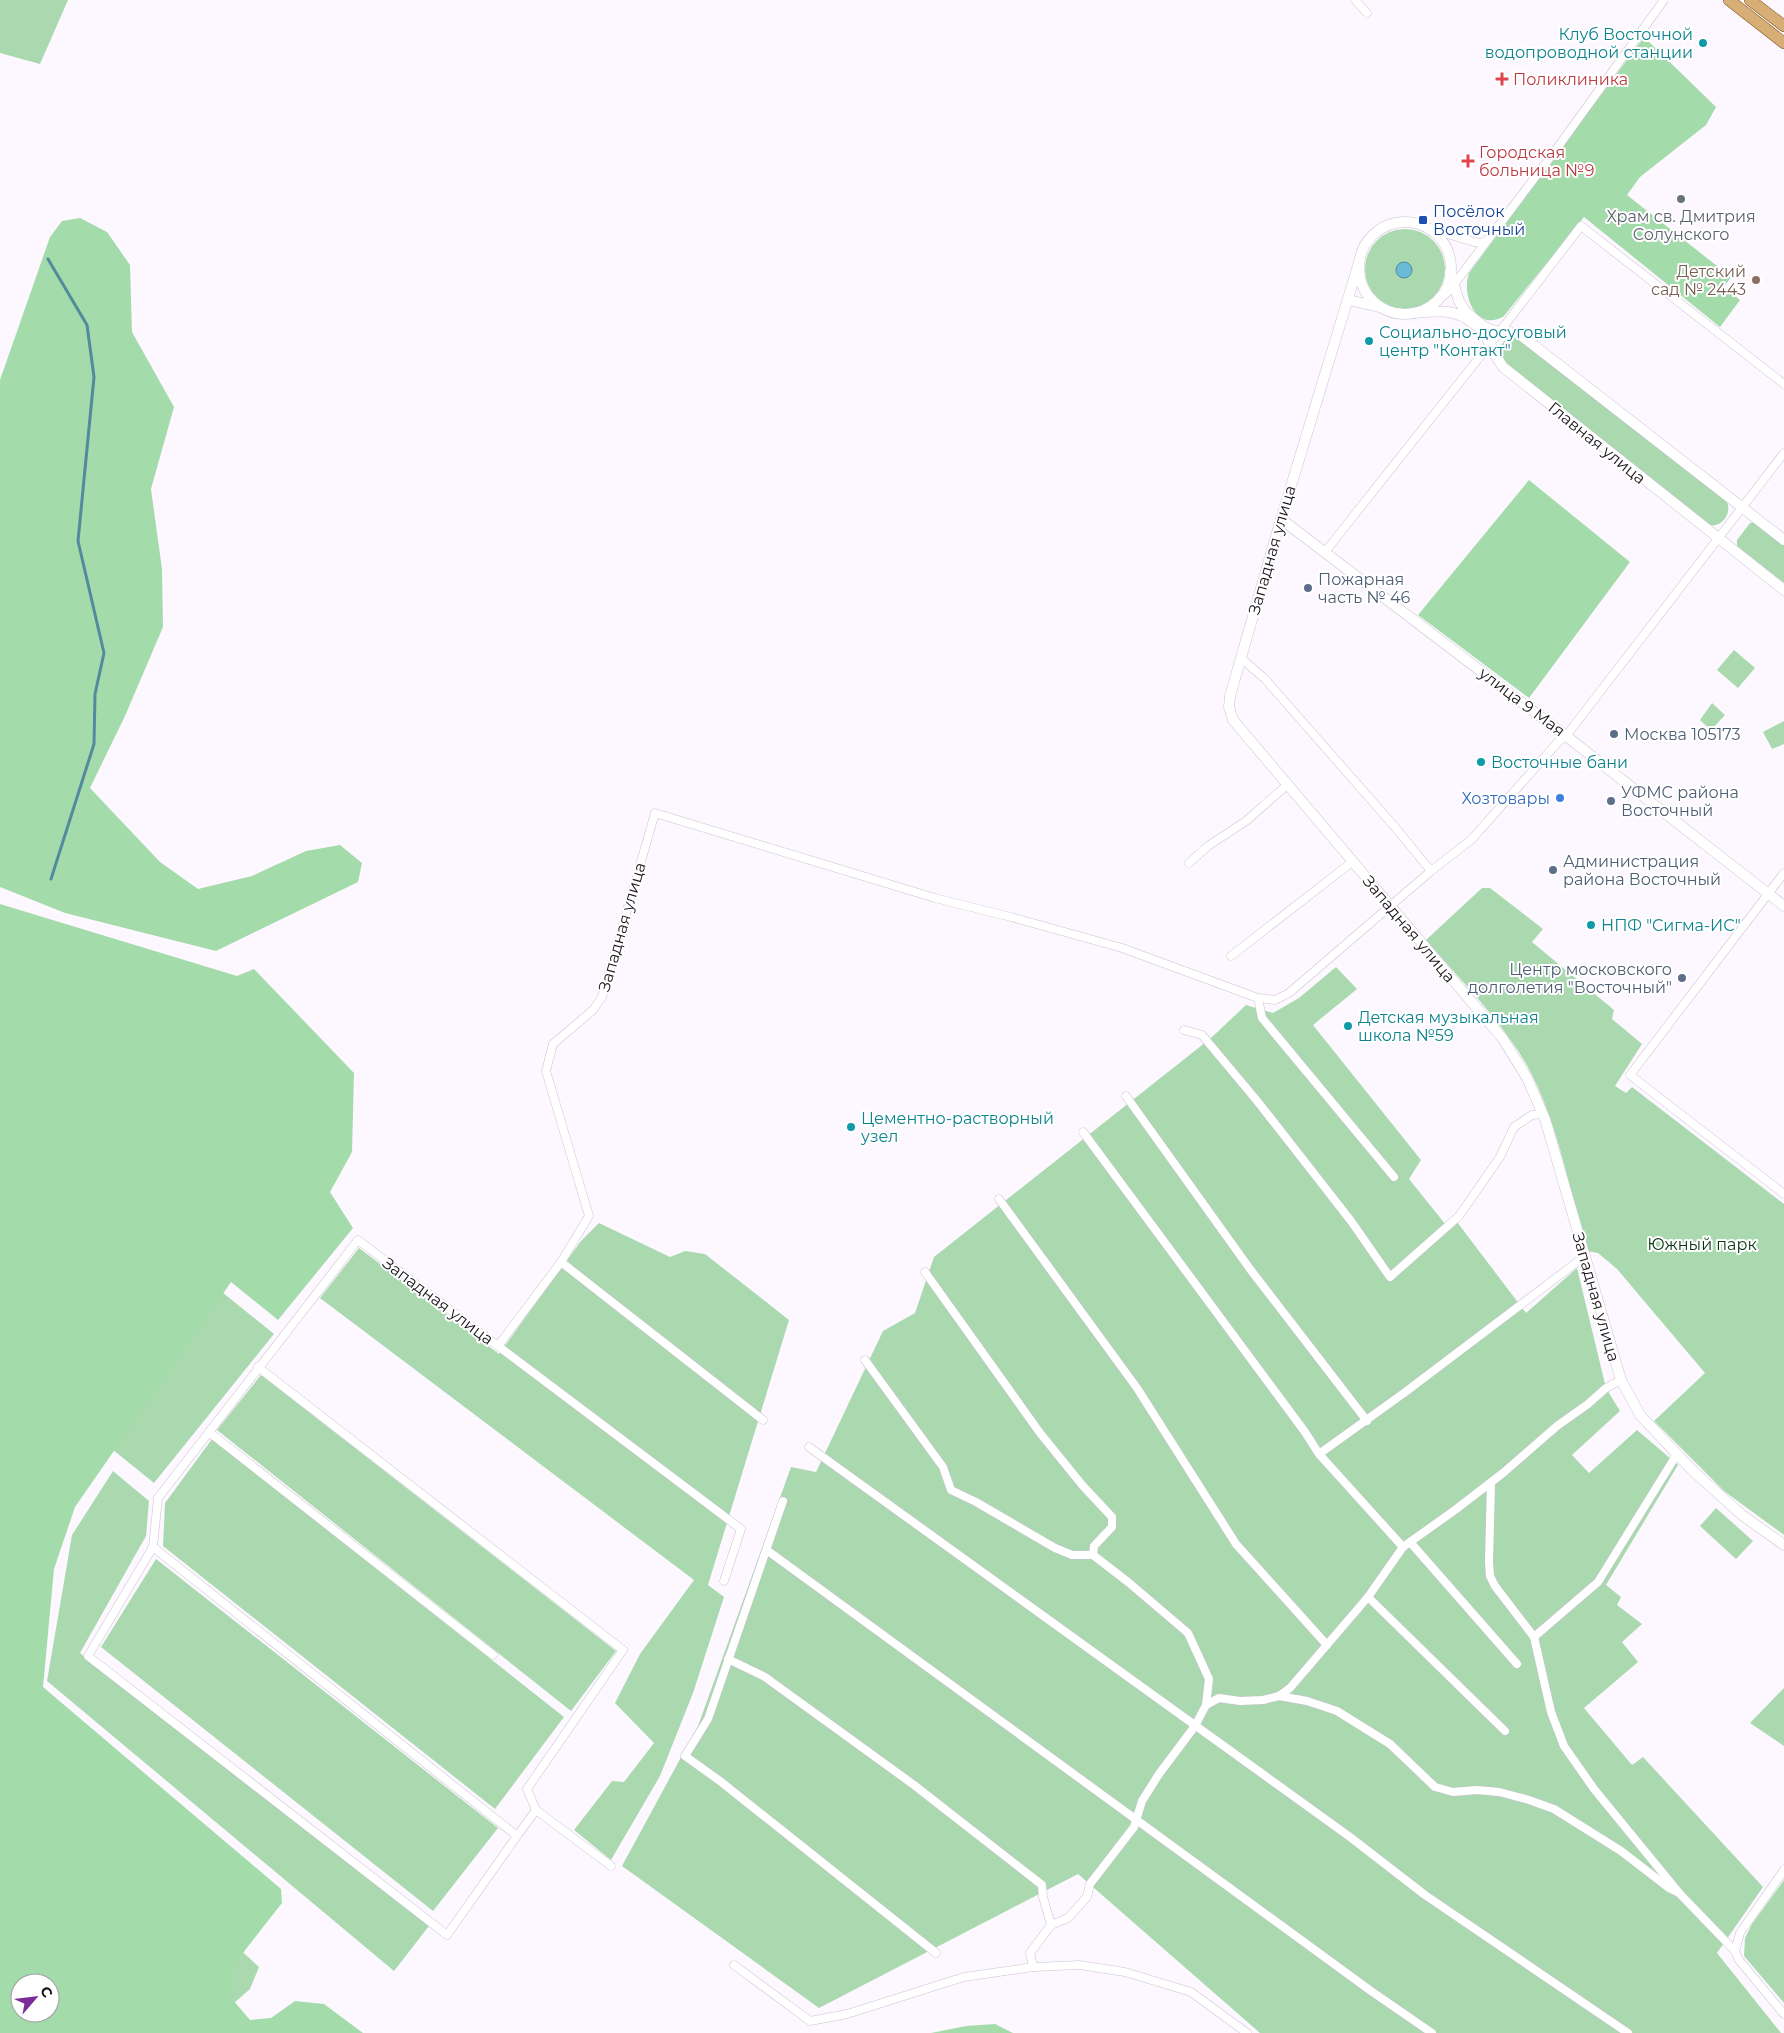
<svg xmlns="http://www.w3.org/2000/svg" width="1784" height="2033" viewBox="0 0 1784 2033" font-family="Montserrat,sans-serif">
	<rect width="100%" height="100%" fill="#fdf8ff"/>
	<!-- green -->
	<g fill="#aad9b0">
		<path d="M 0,0 L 68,0 L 40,64 L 0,53 Z"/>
		<circle cx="1405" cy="269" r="40"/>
		<path d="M 1512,336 L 1518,337 L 1727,502 C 1732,513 1722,528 1709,525 L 1500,360 L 1498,349 L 1506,339 Z"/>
		<path d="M 1754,522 L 1784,545 L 1784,583 L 1737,546 L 1737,540 L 1750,523 Z"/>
		<path d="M 1734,650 L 1755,668 L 1738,688 L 1717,670 Z"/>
		<path d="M 1712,703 L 1725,715 L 1711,730 L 1700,720 Z"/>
		<path d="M 1784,721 L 1784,744 L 1772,749 L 1763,732 Z"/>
		<path d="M 1482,888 L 1490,888 L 1543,929 L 1532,942 L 1614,1010 L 1612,1019 L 1642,1044 L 1615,1086 L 1626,1093 L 1632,1087 L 1784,1204 L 1784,1535 L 1724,1491 L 1654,1421 L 1705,1373 L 1617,1269 L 1598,1253 L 1586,1251 C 1571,1194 1560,1134 1535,1081 C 1512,1031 1462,982 1426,940 Z"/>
		<path d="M 1336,967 L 1357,989 L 1313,1025 L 1421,1160 L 1409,1179 L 1450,1230 L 1457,1222 L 1526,1313 L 1577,1268 L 1606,1388 L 1620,1411 L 1572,1455 L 1589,1473 L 1637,1430 L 1678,1465 L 1606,1585 L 1621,1597 L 1617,1605 L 1642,1624 L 1622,1642 L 1638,1662 L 1584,1708 L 1632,1765 L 1643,1757 L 1763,1887 L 1717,1953 L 1781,2033 L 1260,2033 L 1078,1874 L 819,2008 L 622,1866 L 698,1726 L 791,1467 L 816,1472 L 883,1331 L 915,1313 L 934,1257 L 1211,1038 L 1246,1005 L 1273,1013 L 1299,998 Z"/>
		<path d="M 599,1223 L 670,1257 L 685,1251 L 705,1254 L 789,1320 L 708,1585 L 724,1597 L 693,1693 L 660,1776 L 611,1860 L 574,1830 L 612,1781 L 624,1782 L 654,1743 L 615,1703 L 640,1654 L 694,1580 L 320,1298 L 359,1248 L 499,1354 L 581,1241 Z"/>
		<path d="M 222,1292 L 274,1334 L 154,1483 L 102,1441 Z"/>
		<path d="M 261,1375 L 616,1651 L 571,1711 L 217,1430 Z"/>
		<path d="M 212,1439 L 564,1717 L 495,1809 L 163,1546 L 165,1503 Z"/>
		<path d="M 113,1471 L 149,1501 L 146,1536 L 80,1653 L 429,1926 L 394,1971 L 47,1681 L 72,1535 Z"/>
		<path d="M 1716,1508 L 1753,1541 L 1736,1559 L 1700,1526 Z"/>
		<path d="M 156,1559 L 498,1828 L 433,1911 L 101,1647 Z"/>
		<path d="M 1784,1688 L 1784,1746 L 1750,1723 Z"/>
		<path d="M 1784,1880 L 1784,2003 L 1744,1956 L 1745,1938 L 1752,1924 Z"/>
		<path d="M 235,1945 L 259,1967 L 250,1989 L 225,2011 L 203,1953 Z"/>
	</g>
	<!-- forest -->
	<g fill="#a4dbab" fill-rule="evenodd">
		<path d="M 1644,37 L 1716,107 L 1706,125 L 1640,177 L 1627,195 L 1731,277 L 1724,287 L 1740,300 L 1720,327 L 1584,217 L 1504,316 C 1477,333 1461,296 1469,273 Z"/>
		<path d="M 80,218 L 107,232 L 130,265 L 132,332 L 174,407 L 151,489 L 162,569 L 163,627 L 125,716 L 90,788 L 160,862 L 198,889 L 252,876 L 306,851 L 340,845 L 362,863 L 358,882 L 216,951 L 65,913 L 0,887 L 0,380 L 50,237 L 62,221 Z"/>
		<path d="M 1529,480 L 1630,562 L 1529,698 L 1418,615 Z"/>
		<path d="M 0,904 L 237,976 L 254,969 L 354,1073 L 352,1152 L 330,1192 L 353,1228 L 278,1320 L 231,1282 L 75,1507 L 54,1569 L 43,1687 L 281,1889 L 282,1903 L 232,1967 L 233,2000 L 250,2020 L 271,2018 L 295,2001 L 324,2004 L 363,2033 L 0,2033 ZM 20,1983 L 50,1983 L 50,2013 L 20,2013 Z"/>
		<path d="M 995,2024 L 1013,2033 L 931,2033 L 966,2026 Z"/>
	</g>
	<!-- water -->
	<circle fill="#6abcd6" stroke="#528a9e" cx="1404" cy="270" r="8"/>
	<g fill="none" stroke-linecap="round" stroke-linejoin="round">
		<!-- stream -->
		<path stroke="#528a9e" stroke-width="3" d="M 48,259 L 87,325 L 94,377 L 78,541 L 104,653 L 95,694 L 94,744 L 51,879"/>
		<defs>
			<g id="street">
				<path d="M 1355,0 L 1367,13"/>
				<path d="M 1424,227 L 1474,242 L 1482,243 L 1487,240"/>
				<path d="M 1436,302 L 1449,291 L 1555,151 L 1664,0"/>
				<path d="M 1325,552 L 1501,330 L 1581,226 L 1784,384"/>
				<path d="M 1241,658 L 1265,679 L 1394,826 L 1431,871"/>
				<path d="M 1189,863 L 1208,846 L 1246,821 L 1287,785"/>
				<path d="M 1784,873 L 1630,1075 L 1784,1194"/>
				<path d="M 1231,956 L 1352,862"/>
				<path d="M 1258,998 L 1262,1018 L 1394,1177"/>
				<path d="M 1184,1030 L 1202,1035 L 1258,1102 L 1351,1221 L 1390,1277 L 1459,1216 L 1500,1157 L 1514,1127 L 1532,1115 L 1542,1114"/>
				<path d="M 1126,1096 L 1250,1269 L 1367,1421"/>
				<path d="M 1083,1132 L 1305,1432 L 1319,1454 L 1403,1547"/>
				<path d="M 999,1199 L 1137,1388 L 1236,1544 L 1327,1645"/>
				<path d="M 561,1262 L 763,1420"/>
				<path d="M 925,1272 L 1040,1433 L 1083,1486 L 1112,1517 L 1112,1527 L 1094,1546 L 1093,1555 L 1128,1582 L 1188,1633 L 1209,1679 L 1206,1705"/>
				<path d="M 498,1346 L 741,1529 L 724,1581"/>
				<path d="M 865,1360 L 943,1467 L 951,1490 L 976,1502 L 1055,1548 L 1072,1555 L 1093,1555"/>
				<path d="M 258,1367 L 623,1650 L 527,1789 L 536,1810"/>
				<path d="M 209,1432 L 493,1655"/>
				<path d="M 809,1447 L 1350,1837 L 1425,1895 L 1628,2033"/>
				<path d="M 1319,1454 L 1404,1393 L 1585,1256"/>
				<path d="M 1491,1483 L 1489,1562 L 1490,1576 L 1495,1586 L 1534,1637 L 1551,1712 L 1564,1746 L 1594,1789 L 1680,1894 L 1735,1951 L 1739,1960 L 1784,2014"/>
				<path d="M 783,1501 L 708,1719 L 685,1756 L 720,1781 L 936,1953"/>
				<path d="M 1410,1542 L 1517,1664"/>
				<path d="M 153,1547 L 88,1656 L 447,1935 L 517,1836"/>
				<path d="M 768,1551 L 1371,1991 L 1432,2033"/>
				<path d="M 1368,1597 L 1505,1731"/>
				<path d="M 1534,1637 L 1598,1582 L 1677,1454"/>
				<path d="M 728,1659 L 765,1677 L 914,1785 L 1042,1885 L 1043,1897 L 1051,1925"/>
				<path d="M 1279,1696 L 1307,1701 L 1337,1711 L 1390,1744 L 1435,1787 L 1453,1792 L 1477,1790 L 1499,1792 L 1529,1800 L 1554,1809 L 1621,1851 L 1669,1888 L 1677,1892"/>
				<path d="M 611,1866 L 536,1810 L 517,1836 L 153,1547 L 158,1498 L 358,1240 L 498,1346 L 561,1262 L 589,1216 L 546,1071 L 553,1044 L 593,1010 L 602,997 L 655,813 L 935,898 L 1011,917 L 1122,948 L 1258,998 L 1275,1000 L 1289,993 L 1431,871 L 1472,839 L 1558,742 L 1566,736 L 1784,453"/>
				<path d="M 1735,1951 L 1740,1933 L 1784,1870"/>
				<path d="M 734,1965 L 810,2021 L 847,2014 L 964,1977 L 1033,1967 L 1079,1965 L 1125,1972 L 1191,1992 L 1247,2033"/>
				<path d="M 1033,1967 L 1030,1953 L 1051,1925 L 1068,1918 L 1087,1897 L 1090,1884 L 1134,1827 L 1142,1801 L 1159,1774 L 1195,1726 L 1206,1705 L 1219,1698 L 1240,1701 L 1263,1700 L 1279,1696 L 1290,1688 L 1368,1597 L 1403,1547 L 1455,1510 L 1503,1473 L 1557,1426 L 1588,1404 L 1606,1388 L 1621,1380"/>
			</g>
			<g id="secondary">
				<circle cx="1405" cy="268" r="46"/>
				<path d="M 1360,259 L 1281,519 L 1230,696 L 1229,707 L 1233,720 L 1503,1039 L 1527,1078 L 1545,1119 L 1621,1380 L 1640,1415 L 1693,1471 L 1742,1515 L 1784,1545"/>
				<path d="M 1450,272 L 1459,301 L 1465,311 L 1483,326 L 1491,330 L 1518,333 L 1784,540"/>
				<path d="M 1349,300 L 1379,307"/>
				<path d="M 1413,313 C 1435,311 1454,308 1473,323 C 1478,327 1483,330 1486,336 C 1492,347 1496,357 1503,367 L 1784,590"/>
				<path d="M 1281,519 L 1566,736 L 1784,906"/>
			</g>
			<g id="primary">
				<path d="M 1729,0 L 1784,43"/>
				<path d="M 1750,0 L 1784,26"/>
			</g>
		</defs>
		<!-- street casing -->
		<use href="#street" stroke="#ccc0d0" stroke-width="9"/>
		<!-- secondary casing -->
		<use href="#secondary" stroke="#ccc0d0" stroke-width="11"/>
		<!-- primary casing -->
		<use href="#primary" stroke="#82551a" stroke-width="12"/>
		<!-- street -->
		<use href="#street" stroke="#fff" stroke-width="8"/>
		<!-- secondary -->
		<use href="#secondary" stroke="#fff" stroke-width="10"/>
		<!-- primary -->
		<use href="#primary" stroke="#d6ae76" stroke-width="11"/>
	</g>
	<!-- markers -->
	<g fill="#0f9aa8" stroke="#fff" stroke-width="2">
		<circle cx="1703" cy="43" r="5"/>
		<circle cx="1369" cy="341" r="5"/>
		<circle cx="1481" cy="762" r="5"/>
		<circle cx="1591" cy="925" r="5"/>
		<circle cx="1348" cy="1026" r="5"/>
		<circle cx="851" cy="1127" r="5"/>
	</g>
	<g fill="#e0444e" stroke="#fff" stroke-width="2">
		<path d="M1499.5 71.5h5v5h5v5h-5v5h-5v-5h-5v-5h5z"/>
		<path d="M1465.5 153.5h5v5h5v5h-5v5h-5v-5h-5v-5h5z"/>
	</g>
	<circle fill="#6b7280" stroke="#fff" stroke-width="2" cx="1681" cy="199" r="5"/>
	<rect fill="#1a4fb4" stroke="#fff" stroke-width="2" x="1418" y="215" width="10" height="10" rx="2.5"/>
	<circle fill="#8d6e63" stroke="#fff" stroke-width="2" cx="1756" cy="280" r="5"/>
	<g fill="#5c6f8a" stroke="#fff" stroke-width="2">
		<circle cx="1308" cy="588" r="5"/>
		<circle cx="1614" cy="734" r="5"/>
		<circle cx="1611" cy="801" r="5"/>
		<circle cx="1553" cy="870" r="5"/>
		<circle cx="1682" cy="978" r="5"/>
	</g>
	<circle fill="#3f7fe0" stroke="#fff" stroke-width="2" cx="1560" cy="798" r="5"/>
	<g text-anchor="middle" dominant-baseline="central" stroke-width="4" stroke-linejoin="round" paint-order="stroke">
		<!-- culture labels -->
		<g font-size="16" fill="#0d838f" stroke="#fff" text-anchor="start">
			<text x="1693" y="34" text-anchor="end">Клуб Восточной<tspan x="1693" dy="18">водопроводной станции</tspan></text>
			<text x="1379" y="332">Социально-досуговый<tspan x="1379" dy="18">центр "Контакт"</tspan></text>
			<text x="1491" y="762">Восточные бани</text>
			<text x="1601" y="925">НПФ "Сигма-ИС"</text>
			<text x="1358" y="1017">Детская музыкальная<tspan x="1358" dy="18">школа №59</tspan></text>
			<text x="861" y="1118">Цементно-растворный<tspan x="861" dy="18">узел</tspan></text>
		</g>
		<!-- health labels -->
		<g font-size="16" fill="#be3a42" stroke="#fff" text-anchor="start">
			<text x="1513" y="79">Поликлиника</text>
			<text x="1479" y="152">Городская<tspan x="1479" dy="18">больница №9</tspan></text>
		</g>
		<!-- transit labels -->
		<g font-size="16" fill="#164399" stroke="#fff" text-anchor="start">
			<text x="1433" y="211">Посёлок<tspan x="1433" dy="18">Восточный</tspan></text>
		</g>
		<!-- worship labels -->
		<g font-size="16" fill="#5b616d" stroke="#fff">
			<text x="1681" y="216">Храм св. Дмитрия<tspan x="1681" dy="18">Солунского</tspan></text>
		</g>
		<!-- education labels -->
		<g font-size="16" fill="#785e54" stroke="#fff" text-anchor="end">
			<text x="1746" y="271">Детский<tspan x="1746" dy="18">сад № 2443</tspan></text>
		</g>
		<!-- street labels -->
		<g font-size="16" fill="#19151a" stroke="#fff">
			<text transform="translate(1597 443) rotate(39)">Главная улица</text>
			<text transform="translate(1272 550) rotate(-74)">Западная улица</text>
			<text transform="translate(1522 702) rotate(37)">улица 9 Мая</text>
			<text transform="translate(622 927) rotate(-74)">Западная улица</text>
			<text transform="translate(1409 929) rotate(50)">Западная улица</text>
			<text transform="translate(1596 1297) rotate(74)">Западная улица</text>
			<text transform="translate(438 1301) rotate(37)">Западная улица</text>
		</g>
		<!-- service labels -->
		<g font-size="16" fill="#4e5e75" stroke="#fff" text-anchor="start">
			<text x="1318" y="579">Пожарная<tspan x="1318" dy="18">часть № 46</tspan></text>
			<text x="1624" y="734">Москва 105173</text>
			<text x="1621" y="792">УФМС района<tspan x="1621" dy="18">Восточный</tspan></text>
			<text x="1563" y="861">Администрация<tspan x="1563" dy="18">района Восточный</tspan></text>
			<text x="1672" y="969" text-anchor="end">Центр московского<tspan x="1672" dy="18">долголетия "Восточный"</tspan></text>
		</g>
		<!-- shop labels -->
		<g font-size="16" fill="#366cbe" stroke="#fff" text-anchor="end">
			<text x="1550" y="798">Хозтовары</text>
		</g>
		<!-- park labels -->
		<g font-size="16" fill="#0b3415" stroke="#fff">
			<text x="1702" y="1244">Южный парк</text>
		</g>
	</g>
	<!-- north arrow -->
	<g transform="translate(35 1998) rotate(62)"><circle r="24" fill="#ffffff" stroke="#a3a1a3"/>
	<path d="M0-4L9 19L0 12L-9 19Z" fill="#7c2b9b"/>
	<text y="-8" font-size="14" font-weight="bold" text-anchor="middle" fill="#19151a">С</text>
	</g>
</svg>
